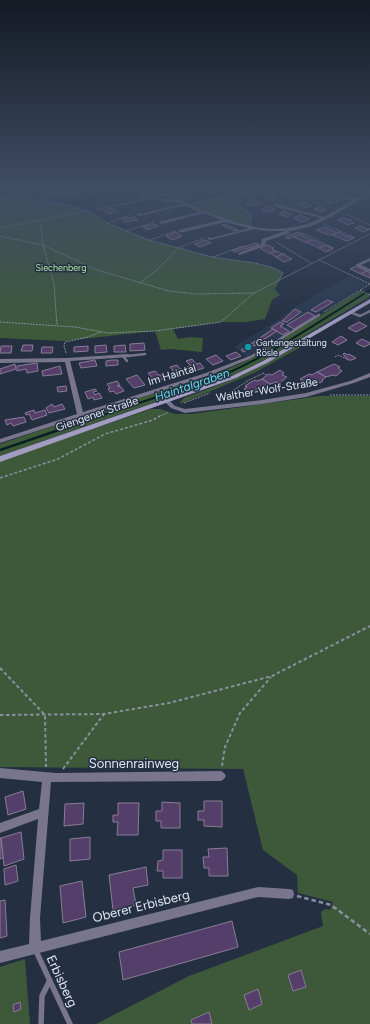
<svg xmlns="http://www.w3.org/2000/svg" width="370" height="1024" viewBox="0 0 370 1024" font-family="Figtree,sans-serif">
	<rect width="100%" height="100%" fill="#242f41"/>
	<!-- built -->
	<path fill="#2a3850" d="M 349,276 L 368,284 L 247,357 L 234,347 L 279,319 L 296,306 Z"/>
	<!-- green -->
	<g fill="#3d5939">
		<path d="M 0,189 L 31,189 L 34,200 L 0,194 Z"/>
		<path d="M 0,196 L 67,205 L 88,211 L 101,220 L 149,240 L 212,257 L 255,263 L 274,268 L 283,273 L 275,289 L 280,295 L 272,300 L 265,319 L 246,322 L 221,322 L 173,329 L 178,339 L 191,337 L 203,338 L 202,352 L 170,349 L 161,350 L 155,331 L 64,341 L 0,338 Z"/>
		<path d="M 220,197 L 234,199 L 239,206 L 251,214 L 251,227 L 226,220 L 185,204 Z"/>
		<path d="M 360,291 L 370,295 L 369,297 L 268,358 L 236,374 L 0,456 L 0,444 L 109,407 L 208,376 L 235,366 L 250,359 Z"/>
		<path d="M 305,342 L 308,343 L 254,373 L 180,404 L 181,401 L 184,398 L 239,377 Z"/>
		<path d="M 320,396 L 370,396 L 370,1024 L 96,1024 L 189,976 L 323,926 L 321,912 L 325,909 L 330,910 L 333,902 L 298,893 L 297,875 L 263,850 L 243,769 L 0,767 L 0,461 L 151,409 L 160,409 L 175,414 L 192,414 Z"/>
		<path d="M 25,959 L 30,1024 L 0,1024 L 0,967 Z"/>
	</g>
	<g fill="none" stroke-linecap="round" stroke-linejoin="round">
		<!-- stream-far2 -->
		<path stroke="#072023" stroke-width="1.5" d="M 369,291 L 370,290"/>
		<!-- stream-far1 -->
		<path stroke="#072023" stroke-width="2" d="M 97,417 L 226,374 C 277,351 323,319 370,290"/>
		<!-- stream -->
		<path stroke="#072023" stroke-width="2.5" d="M 0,450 L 100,416"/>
	</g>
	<!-- building -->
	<g fill="#543e6a" stroke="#887d94">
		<path d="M 85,189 L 88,191 L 95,189 L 98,191 L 91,193 L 82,191 Z"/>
		<path d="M 157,189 L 165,192 L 151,196 L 146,193 Z"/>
		<path d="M 75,192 L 80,195 L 71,198 L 67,195 L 62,197 L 58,195 Z"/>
		<path d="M 179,193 L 182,194 L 190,193 L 193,196 L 185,199 L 176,194 Z"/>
		<path d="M 274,193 L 279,196 L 275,199 L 267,197 Z"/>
		<path d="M 316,193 L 324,196 L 320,199 L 310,197 Z"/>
		<path d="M 330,197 L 339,200 L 335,203 L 324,201 Z"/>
		<path d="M 254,200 L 262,204 L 256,206 L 246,204 Z"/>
		<path d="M 303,202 L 311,205 L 306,208 L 297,205 Z"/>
		<path d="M 267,206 L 276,209 L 271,212 L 262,210 Z"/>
		<path d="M 319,207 L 327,210 L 322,212 L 314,209 Z"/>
		<path d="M 112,208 L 117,211 L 108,214 L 103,211 Z"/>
		<path d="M 283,211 L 292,214 L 288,217 L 279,214 Z"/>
		<path d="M 300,215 L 309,219 L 302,222 L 293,218 Z"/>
		<path d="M 135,217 L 138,220 L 125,222 L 122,219 Z"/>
		<path d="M 344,218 L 351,220 L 354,223 L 348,225 L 338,220 Z"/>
		<path d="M 154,224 L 158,226 L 147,230 L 143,227 Z"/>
		<path d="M 225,224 L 238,230 L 234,231 L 222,225 Z"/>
		<path d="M 361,226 L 367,229 L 370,229 L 363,232 L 355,228 Z"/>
		<path d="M 325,227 L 337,233 L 329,235 L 316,230 Z"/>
		<path d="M 176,232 L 182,236 L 172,240 L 166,236 Z"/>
		<path d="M 298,232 L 302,234 L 288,239 L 285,237 Z"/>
		<path d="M 339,232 L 346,236 L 354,238 L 347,241 L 332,235 Z"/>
		<path d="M 301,234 L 306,237 L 312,240 L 306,243 L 294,237 Z"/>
		<path d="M 205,240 L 211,243 L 200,247 L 194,244 Z"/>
		<path d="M 312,240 L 314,240 L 325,246 L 319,248 L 306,242 Z"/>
		<path d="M 257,243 L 259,245 L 234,252 L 232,250 Z"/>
		<path d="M 266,245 L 274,248 L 272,249 L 276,251 L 270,254 L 260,248 Z"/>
		<path d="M 326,245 L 333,249 L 326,252 L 319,248 Z"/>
		<path d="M 277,251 L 282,254 L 285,254 L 276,257 L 270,253 Z"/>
		<path d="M 283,254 L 290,258 L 292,259 L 284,262 L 276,257 Z"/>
		<path d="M 356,266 L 367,271 L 361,274 L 350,269 Z"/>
		<path d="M 367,271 L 370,273 L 370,278 L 361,274 Z"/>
		<path d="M 327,300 L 333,302 L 316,312 L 311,310 Z"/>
		<path d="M 295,309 L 301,312 L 287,322 L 282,321 Z"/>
		<path d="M 308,312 L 315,316 L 294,329 L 287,325 Z"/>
		<path d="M 280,322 L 284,324 L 280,326 L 289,331 L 283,335 L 271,328 Z"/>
		<path d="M 359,322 L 367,326 L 356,332 L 348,328 Z"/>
		<path d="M 273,329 L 277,331 L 257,344 L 254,342 Z"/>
		<path d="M 341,336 L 347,340 L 338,345 L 332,342 Z"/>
		<path d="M 362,339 L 370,343 L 370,344 L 364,347 L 356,343 Z"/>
		<path d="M 254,342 L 260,345 L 258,346 L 255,345 L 244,352 L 241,350 Z"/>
		<path d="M 144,343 L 145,350 L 130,351 L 130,344 Z"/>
		<path d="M 23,345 L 33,345 L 32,351 L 21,351 Z"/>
		<path d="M 106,345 L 107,352 L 95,353 L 95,346 Z"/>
		<path d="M 125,345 L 126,352 L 114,352 L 114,346 Z"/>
		<path d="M 1,346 L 12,346 L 11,353 L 0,353 Z"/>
		<path d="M 88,346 L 88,351 L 74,352 L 74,347 Z"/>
		<path d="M 42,347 L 53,347 L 52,353 L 41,353 Z"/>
		<path d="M 236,352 L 241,356 L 231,360 L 226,356 Z"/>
		<path d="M 345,353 L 347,355 L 349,354 L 356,358 L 352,360 L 348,360 L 343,354 Z"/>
		<path d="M 216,355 L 223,361 L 213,365 L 206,359 Z"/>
		<path d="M 192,359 L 196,364 L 200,363 L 204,368 L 191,372 L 187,367 L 191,366 L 186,361 Z"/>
		<path d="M 95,360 L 97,366 L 81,368 L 79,363 Z"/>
		<path d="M 112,360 L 118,360 L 118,365 L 106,366 L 106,361 Z"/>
		<path d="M 37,363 L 38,371 L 27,373 L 26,369 L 17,371 L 17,366 Z"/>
		<path d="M 15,364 L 16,369 L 0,374 L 0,369 Z"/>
		<path d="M 334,364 L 340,367 L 338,368 L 342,371 L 336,376 L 333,375 L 326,377 L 317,372 Z"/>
		<path d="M 177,365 L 180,369 L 182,369 L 185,373 L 177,376 L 170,367 Z"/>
		<path d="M 60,366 L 62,374 L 43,376 L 42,371 Z"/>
		<path d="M 280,370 L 284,373 L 282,375 L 287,377 L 280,383 L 277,382 L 270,384 L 262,379 L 268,374 L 272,375 Z"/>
		<path d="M 155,371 L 158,375 L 161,375 L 164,379 L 156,381 L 153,379 L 148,373 Z"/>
		<path d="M 317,372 L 326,377 L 322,380 L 323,381 L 320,383 L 318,382 L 314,383 L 307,387 L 300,382 L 303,381 L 300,379 L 309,374 L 312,375 Z"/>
		<path d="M 137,375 L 145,385 L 134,388 L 126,379 Z"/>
		<path d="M 262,379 L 270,384 L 264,390 L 257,389 L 251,393 L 244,389 L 247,387 L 245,386 L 251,382 L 255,380 L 257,381 Z"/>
		<path d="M 117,381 L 120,385 L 117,386 L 121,387 L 124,391 L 116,394 L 114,391 L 110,392 L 108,389 L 110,388 L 107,384 Z"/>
		<path d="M 66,386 L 67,391 L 58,392 L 57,387 Z"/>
		<path d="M 95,389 L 97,391 L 93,392 L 95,395 L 99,393 L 102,398 L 94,400 L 93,397 L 88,399 L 85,392 Z"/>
		<path d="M 52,404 L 54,407 L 62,404 L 65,409 L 49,413 L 46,408 Z"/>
		<path d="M 34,410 L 35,413 L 45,410 L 47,415 L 32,420 L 29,414 L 26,415 L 25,413 Z"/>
		<path d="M 24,417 L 26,422 L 13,426 L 11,423 L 7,425 L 5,420 Z"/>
		<path d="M 23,791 L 26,809 L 8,815 L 5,797 Z"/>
		<path d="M 204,801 L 222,801 L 222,827 L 204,826 L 204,820 L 198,820 L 198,811 L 204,811 Z"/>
		<path d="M 162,802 L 180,803 L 180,828 L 161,828 L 161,821 L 156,821 L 156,811 L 162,811 Z"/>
		<path d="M 84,803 L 83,824 L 64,826 L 65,804 Z"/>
		<path d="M 118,803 L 139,803 L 138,835 L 117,835 L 118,822 L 113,822 L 113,815 L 118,815 Z"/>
		<path d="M 21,832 L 24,859 L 4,866 L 1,838 Z"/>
		<path d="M 90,837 L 90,859 L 70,861 L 70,839 Z"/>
		<path d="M 0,838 L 1,838 L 3,858 L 0,859 Z"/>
		<path d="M 227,848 L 228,876 L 209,876 L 209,868 L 204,868 L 203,857 L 209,857 L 208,849 Z"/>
		<path d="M 163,850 L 182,850 L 182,878 L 163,878 L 163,871 L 157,871 L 158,861 L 163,860 Z"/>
		<path d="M 16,865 L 18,881 L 5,885 L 4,869 Z"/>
		<path d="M 146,867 L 148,885 L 133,888 L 136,905 L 113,910 L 109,875 Z"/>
		<path d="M 82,881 L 86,917 L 63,923 L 60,886 Z"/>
		<path d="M 5,900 L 7,936 L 0,938 L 0,901 Z"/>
		<path d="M 232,921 L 238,947 L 123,980 L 119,952 Z"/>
		<path d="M 301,970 L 306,987 L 293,991 L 288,975 Z"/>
		<path d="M 258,989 L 262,1004 L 249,1010 L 244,995 Z"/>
		<path d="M 20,1002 L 21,1009 L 14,1012 L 13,1005 Z"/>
		<path d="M 209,1012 L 212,1024 L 192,1024 L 191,1020 Z"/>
	</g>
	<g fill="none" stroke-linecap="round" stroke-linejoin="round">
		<!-- path-far3 -->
		<g stroke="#88909f" stroke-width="1" stroke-dasharray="2 1" stroke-linecap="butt">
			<path d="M 210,189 L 220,197"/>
			<path d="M 353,189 L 360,192"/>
			<path d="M 274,191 L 332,208"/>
			<path d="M 0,196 L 67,205 L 88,211 L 107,223 L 149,240 L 212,257 L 255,263 L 274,268 L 283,273 L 279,280"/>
			<path d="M 234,199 L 239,206 L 251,214 L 251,221"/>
			<path d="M 39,201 L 64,193"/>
			<path d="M 194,203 L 220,197 L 234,199 L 276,189"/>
			<path d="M 0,209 L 11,198"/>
			<path d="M 346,214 L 370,225"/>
			<path d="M 40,221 L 43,245 L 97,270 L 169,291 L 196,294 L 254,293"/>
			<path d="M 107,223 L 133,214"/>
			<path d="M 325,225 L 354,237"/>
			<path d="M 0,228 L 86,211"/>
			<path d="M 126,231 L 155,222"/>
			<path d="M 303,233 L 334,248"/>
			<path d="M 0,236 L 43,245 L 54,284 L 57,325"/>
			<path d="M 149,240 L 176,231"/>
			<path d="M 276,242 L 311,263"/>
			<path d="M 213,257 L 243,246"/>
			<path d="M 319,260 L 370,284"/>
			<path d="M 140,283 L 157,270 L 178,248 L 204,238"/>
			<path d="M 360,290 L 370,295"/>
			<path d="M 324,312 L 370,284"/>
			<path d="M 0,322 L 75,327 L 108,333 L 155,331 L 221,322 L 254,293 L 370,234"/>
			<path d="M 66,353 L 64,346 L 65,342 L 88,337 L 101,332"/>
			<path d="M 335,357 L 338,355 L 347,359"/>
			<path d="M 226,395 L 249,380 L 264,373 L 266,375"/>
			<path d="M 330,395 L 370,395"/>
			<path d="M 184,403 L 210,393"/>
			<path d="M 158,417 L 169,412"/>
		</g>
		<!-- path-far2 -->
		<path stroke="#88909f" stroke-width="1.5" stroke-dasharray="3 2" stroke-linecap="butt" d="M 0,478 L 58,459 L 105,434 L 153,420 L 160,416"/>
		<!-- path-far1 -->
		<g stroke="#88909f" stroke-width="2" stroke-dasharray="3.5 2.5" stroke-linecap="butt">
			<path d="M 0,668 L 45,715 L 46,767"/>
			<path d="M 0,715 L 104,714 L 169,703 L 272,676 L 370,626"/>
			<path d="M 222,766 L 225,747 L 240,713 L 271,677"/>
			<path d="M 63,769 L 104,714"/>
		</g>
		<!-- path -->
		<path stroke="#88909f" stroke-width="2.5" stroke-dasharray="4.5 3" stroke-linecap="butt" d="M 297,896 L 331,905 L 370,934"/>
		<!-- lane-far1 -->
		<g stroke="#78758c" stroke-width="2.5">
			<path d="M 350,312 L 360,316 L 370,311"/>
			<path d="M 123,356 L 127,361"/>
			<path d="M 128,356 L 145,354"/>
			<path d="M 249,358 L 319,315"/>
		</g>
		<!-- lane -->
		<g stroke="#78758c" stroke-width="5.5">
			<path d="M 36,951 L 70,1024"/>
			<path d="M 41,1024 L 42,996 L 49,982"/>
		</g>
		<!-- street -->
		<g fill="#78758c" fill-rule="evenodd">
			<path d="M 71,189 L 79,189 L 70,192 L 68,191 Z"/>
			<path d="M 309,189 L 317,189 L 355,199 L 370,192 L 370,194 C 343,208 320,228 289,231 L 290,233 L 266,241 L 265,246 L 240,255 L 238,254 L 238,253 L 261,244 L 262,239 L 285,231 L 268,231 L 254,229 L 210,240 L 208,239 L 208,237 L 212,238 L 249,228 L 225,222 L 184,232 L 179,232 L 179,230 L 221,220 L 204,213 L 162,224 L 158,222 L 200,212 L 185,205 L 140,216 L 137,215 L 137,213 L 140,214 L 182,204 C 174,200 164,204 156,198 L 97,210 L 95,209 L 167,194 C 177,196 185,203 194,207 C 236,224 277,240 321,218 L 276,207 L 273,204 L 274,203 L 324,217 L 352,201 ZM 164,196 L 167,196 L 175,200 L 162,199 L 160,197 Z"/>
			<path d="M 370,258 L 370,261 L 361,265 L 370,269 L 370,272 L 355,265 Z"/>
			<path d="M 128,354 L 130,355 L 130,357 L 70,361 L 83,412 L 206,373 L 247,357 L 249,356 L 252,358 L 210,375 L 0,443 L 0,439 L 77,414 L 65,362 L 0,363 L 0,359 L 67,358 Z"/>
			<path d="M 370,373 L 370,377 L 354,383 L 306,397 L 262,404 L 185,413 L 171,408 L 164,401 L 167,399 L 169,400 L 175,406 L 185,409 L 262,400 L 306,393 L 350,381 Z"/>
			<path d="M 0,768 L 56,773 L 221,771 L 224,773 L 226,776 L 224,779 L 221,781 L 51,782 L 40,918 L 41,941 L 258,887 L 289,889 L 293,890 L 294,894 L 293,898 L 289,899 L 258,897 L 0,963 L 0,951 L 29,944 L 30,918 L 38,819 L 0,833 L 0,823 L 39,809 L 42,782 L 0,778 Z"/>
		</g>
		<!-- secondary -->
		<path fill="#a19cc0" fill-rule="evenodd" d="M 370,299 L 370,303 L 267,363 L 236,378 L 0,462 L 0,456 L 232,376 L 263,361 Z"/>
	</g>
	<!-- sky -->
	<linearGradient id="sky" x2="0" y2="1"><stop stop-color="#141a24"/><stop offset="0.57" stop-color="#3f4d65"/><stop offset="1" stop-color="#3f4d65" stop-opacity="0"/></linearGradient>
	<rect width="370" height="333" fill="url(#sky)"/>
	<!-- markers -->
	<circle fill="#0f9aa8" stroke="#242f41" stroke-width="1.5" cx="248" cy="347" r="4"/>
	<g text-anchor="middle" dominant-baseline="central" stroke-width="3" stroke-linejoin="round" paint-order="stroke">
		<!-- far-park labels -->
		<g font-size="9" fill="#ace5a3" stroke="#242f41">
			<text x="61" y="267">Siechenberg</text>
		</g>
		<!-- far-poi labels -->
		<g font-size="9" fill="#dfe6f2" stroke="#242f41" text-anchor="start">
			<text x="256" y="342">Gartengestaltung<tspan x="256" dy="10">Rösle</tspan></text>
		</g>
		<!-- street labels -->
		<g font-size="11" fill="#dfe6f2" stroke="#242f41">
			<text transform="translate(172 375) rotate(-17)">Im Haintal</text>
			<text transform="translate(267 390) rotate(-9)">Walther-Wolf-Straße</text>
			<text transform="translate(97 414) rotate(-19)">Giengener Straße</text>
		</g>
		<!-- water labels -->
		<g font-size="12" font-style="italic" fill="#63d9e6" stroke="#242f41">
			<text transform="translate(192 385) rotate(-19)">Haintalgraben</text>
		</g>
		<!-- near-street labels -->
		<g font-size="13" fill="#dfe6f2" stroke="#242f41">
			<text x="134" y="763">Sonnenrainweg</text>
			<text transform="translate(141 906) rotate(-14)">Oberer Erbisberg</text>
			<text transform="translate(62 981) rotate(65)">Erbisberg</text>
		</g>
	</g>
</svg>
